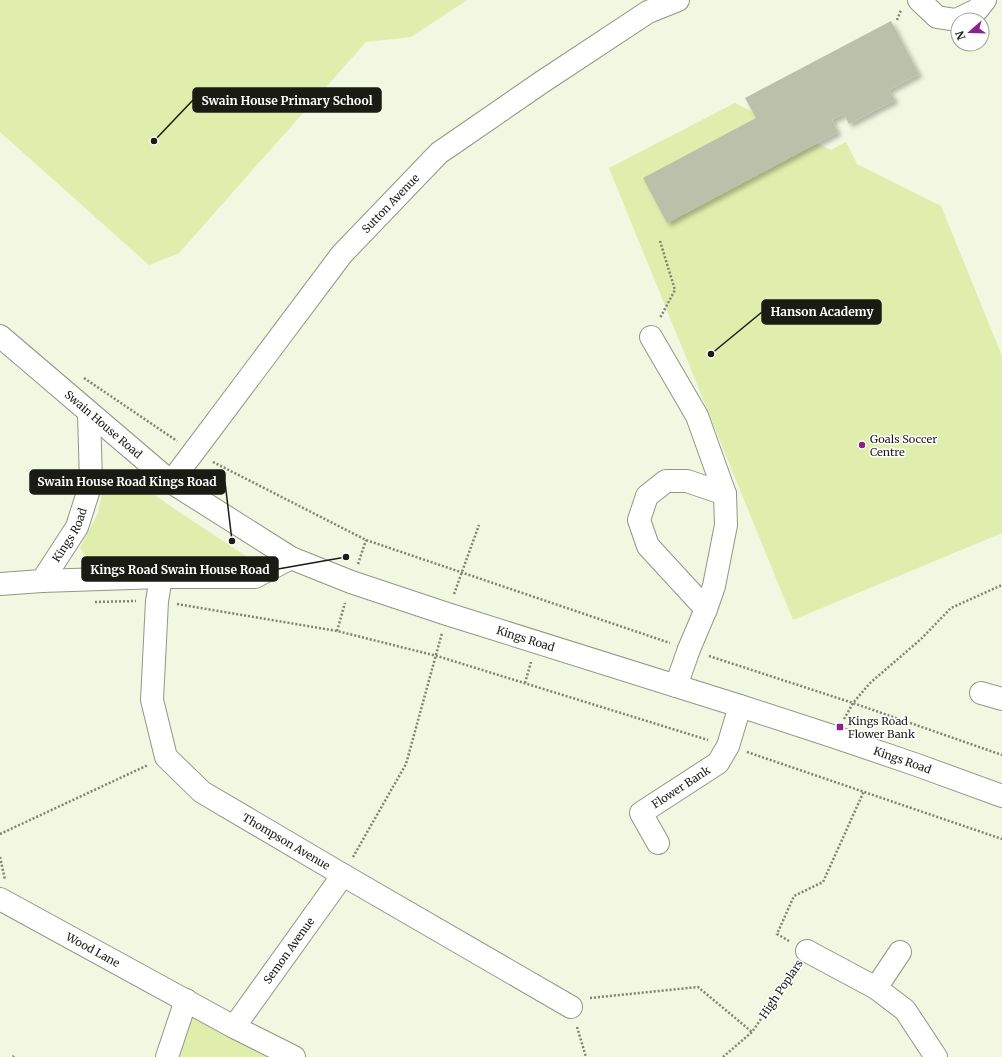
<svg xmlns="http://www.w3.org/2000/svg" width="1002" height="1057" viewBox="0 0 1002 1057" font-family="Merriweather,serif">
	<defs>
		<filter id="shadow"><feDropShadow dx="3.5" dy="3.5" stdDeviation="2" flood-color="#0004"/></filter>
	</defs>
	<rect width="100%" height="100%" fill="#f1f7e1"/>
	<!-- green -->
	<g fill="#dfedad">
		<path d="M 0,0 L 467,0 L 411,37 L 366,42 L 179,253 L 149,265 L 0,132 Z"/>
		<path d="M 735,103 L 831,150 L 846,142 L 857,164 L 941,206 L 1002,356 L 1002,533 L 793,620 L 609,168 Z"/>
		<path d="M 118,469 L 179,512 L 246,556 L 244,562 L 88,559 L 80,548 L 98,513 L 105,478 Z"/>
		<path d="M 191,1010 L 279,1057 L 175,1057 Z"/>
	</g>
	<!-- building -->
	<path fill="#bbc0ab" filter="url(#shadow)" d="M 891,21 L 919,74 L 889,90 L 895,100 L 849,124 L 844,114 L 832,120 L 838,132 L 667,223 L 643,178 L 756,118 L 745,98 Z"/>
	<g fill="none" stroke-linecap="round" stroke-linejoin="round">
		<defs>
			<g id="minor">
				<path d="M 919,0 L 937,17 L 956,20 L 977,10 L 985,0"/>
				<path id="s1" d="M 0,336 L 171,482 L 291,558 L 351,582 L 447,614 L 740,706 L 835,737 L 917,765 L 1002,796"/>
				<path d="M 651,337 L 697,416 L 725,494 L 726,525 L 714,586 L 706,609 L 689,649 L 676,686"/>
				<path id="s2" d="M 171,482 L 342,254 L 439,153 L 542,82 L 648,12 L 678,0"/>
				<path id="s3" d="M 161,577 L 157,601 L 152,700 L 166,757 L 202,792 L 343,875 L 571,1007"/>
				<path id="s4" d="M 42,581 L 77,527 L 91,483 L 89,413"/>
				<path d="M 0,584 L 42,581 L 161,577 L 255,577 L 291,558"/>
				<path d="M 706,609 L 648,546 L 639,520 L 647,496 L 666,481 L 687,481 L 725,494"/>
				<path d="M 981,693 L 1002,699"/>
				<path id="s5" d="M 658,843 L 641,813 L 718,763 L 728,746 L 740,706"/>
				<path id="s6" d="M 0,899 L 234,1027 L 294,1057"/>
				<path d="M 807,951 L 876,988 L 905,1010 L 936,1057"/>
				<path d="M 876,988 L 900,952"/>
				<path id="s7" d="M 234,1027 L 343,875"/>
				<path d="M 167,1057 L 186,1000"/>
			</g>
		</defs>
		<!-- minor casing -->
		<use href="#minor" stroke="#929783" stroke-width="24"/>
		<!-- path -->
		<g stroke="#7f8375" stroke-width="2.5" stroke-dasharray="2 2" stroke-linecap="butt">
			<path d="M 897,20 L 901,10"/>
			<path d="M 660,241 L 675,290 L 660,318"/>
			<path d="M 84,378 L 177,441"/>
			<path d="M 213,462 L 366,540 L 670,643"/>
			<path d="M 358,564 L 366,540"/>
			<path d="M 454,594 L 479,525"/>
			<path d="M 95,602 L 136,601"/>
			<path d="M 177,604 L 337,631 L 437,656 L 708,740"/>
			<path d="M 337,631 L 345,603"/>
			<path d="M 709,656 L 853,703 L 1002,755"/>
			<path d="M 525,683 L 531,662"/>
			<path d="M 844,719 L 853,703 L 870,683 L 921,639 L 951,608 L 1002,585"/>
			<path d="M 747,752 L 1002,839"/>
			<path d="M 0,834 L 148,765"/>
			<path d="M 0,857 L 5,880"/>
			<path d="M 353,857 L 406,764 L 442,633"/>
			<path d="M 789,941 L 777,934 L 794,896 L 823,882 L 864,791"/>
			<path d="M 590,998 L 698,987 L 752,1032"/>
			<path d="M 577,1027 L 586,1057"/>
			<path d="M 13,1057 L 14,1056"/>
			<path d="M 723,1057 L 752,1032 L 796,968"/>
		</g>
		<!-- minor -->
		<use href="#minor" stroke="#fff" stroke-width="22"/>
	</g>
	<!-- markers -->
	<g fill="#8a248b" stroke="#fff" stroke-width="1.5">
		<circle cx="862" cy="445" r="4"/>
		<rect x="836" y="723" width="8" height="8" rx="2"/>
	</g>
	<g text-anchor="middle" dominant-baseline="central" stroke-width="3" stroke-linejoin="round" paint-order="stroke">
		<!-- street labels -->
		<g font-size="11" fill="#1a1c14" stroke="#fff">
			<text stroke="none"><textPath href="#s2" startOffset="355">Sutton Avenue</textPath></text>
			<text stroke="none"><textPath href="#s1" startOffset="136">Swain House Road</textPath></text>
			<text stroke="none"><textPath href="#s4" startOffset="54">Kings Road</textPath></text>
			<text stroke="none"><textPath href="#s1" startOffset="615">Kings Road</textPath></text>
			<text stroke="none"><textPath href="#s1" startOffset="1011">Kings Road</textPath></text>
			<text stroke="none"><textPath href="#s5" startOffset="82">Flower Bank</textPath></text>
			<text stroke="none"><textPath href="#s3" startOffset="330">Thompson Avenue</textPath></text>
			<text stroke="none"><textPath href="#s6" startOffset="106">Wood Lane</textPath></text>
			<text stroke="none"><textPath href="#s7" startOffset="94">Semon Avenue</textPath></text>
			<text transform="translate(781 989) rotate(-56)">High Poplars</text>
		</g>
		<!-- poi labels -->
		<g font-size="11" fill="#1a1c14" stroke="#fff" text-anchor="start">
			<text x="870" y="439">Goals Soccer<tspan x="870" dy="13">Centre</tspan></text>
			<text x="848" y="721">Kings Road<tspan x="848" dy="13">Flower Bank</tspan></text>
		</g>
	</g>
	<!-- callouts -->
	<path fill="none" stroke="#1a1c14" stroke-width="1.5" d="M154 141L193 100M711 354L762 312M232 541L225 482M346 557L278 569"/>
	<g fill="#1a1c14" stroke="#fff" stroke-width="1.5">
		<circle cx="154" cy="141" r="4"/>
		<circle cx="711" cy="354" r="4"/>
		<circle cx="232" cy="541" r="4"/>
		<circle cx="346" cy="557" r="4"/>
	</g>
	<g fill="#1a1c14" stroke="#1a1c14" stroke-width="1.5">
		<rect x="193" y="88" width="188" height="24" rx="4"/>
		<rect x="762" y="300" width="119" height="24" rx="4"/>
		<rect x="30" y="470" width="195" height="24" rx="4"/>
		<rect x="82" y="557" width="196" height="24" rx="4"/>
	</g>
	<g font-size="12" text-anchor="middle" font-weight="bold" fill="#fff">
		<text x="287" y="105">Swain House Primary School</text>
		<text x="822" y="316">Hanson Academy</text>
		<text x="127" y="486">Swain House Road Kings Road</text>
		<text x="180" y="574">Kings Road Swain House Road</text>
	</g>
	<!-- north arrow -->
	<g transform="translate(970 32) rotate(250)"><circle r="19" fill="#ffffff" stroke="#a3a4a1"/>
	<path d="M0-3L7 15L0 10L-7 15Z" fill="#8a248b"/>
	<text y="-6" font-size="11" font-weight="bold" text-anchor="middle" fill="#1a1c14">N</text>
	</g>
</svg>
